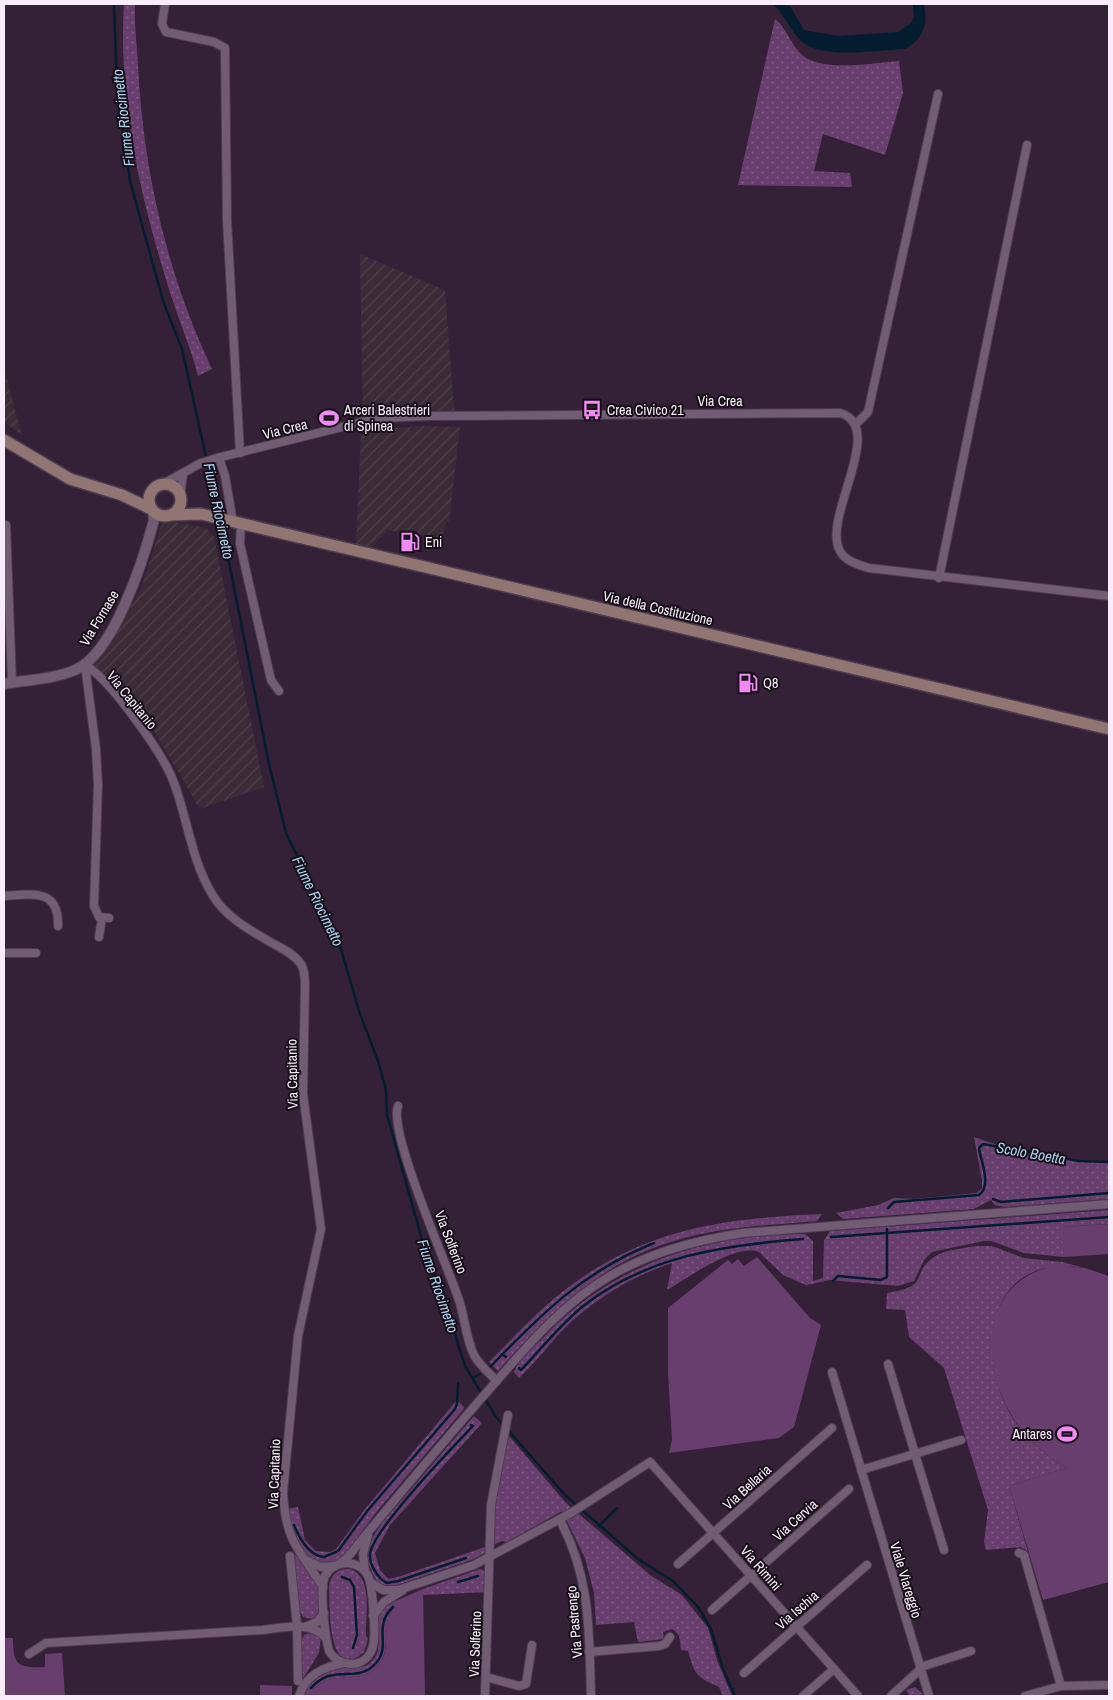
<svg xmlns="http://www.w3.org/2000/svg" width="1113" height="1700" viewBox="0 0 1113 1700" font-family="'Archivo Narrow',sans-serif">
	<defs>
		<pattern id="industrial-furrows" width="10" height="10" patternUnits="userSpaceOnUse" patternTransform="scale(1.25)"><rect width="10" height="10" fill="#3b2b36"/><path d="M-1 1l2-2M0 10L10 0M9 11l2-2" fill="none" stroke="#4e404a"/></pattern>
		<pattern id="grass-dots" width="8" height="8" patternUnits="userSpaceOnUse" patternTransform="scale(1.25)"><rect width="8" height="8" fill="#683e6e"/><path d="M2 2h.1M6 6h.1" fill="none" stroke="#7e5a84" stroke-width="1.8" stroke-linecap="round"/></pattern>
	</defs>
	<rect width="100%" height="100%" fill="#342137"/>
	<!-- industrial -->
	<g fill="url(#industrial-furrows)">
		<path d="M 360,254 L 445,290 L 454,408 L 457,416 L 363,422 Z"/>
		<path d="M 4,368 L 22,435 L 4,422 Z"/>
		<path d="M 422,426 L 460,427 L 449,522 L 446,522 L 442,540 L 388,530 L 370,549 L 356,545 L 361,434 L 381,429 Z"/>
		<path d="M 167,521 L 207,528 L 214,537 L 264,787 L 200,809 L 142,710 L 137,704 L 120,694 L 96,670 L 94,663 L 108,647 L 140,591 L 161,526 Z"/>
	</g>
	<!-- grass -->
	<g fill="url(#grass-dots)">
		<path d="M 124,4 L 135,4 C 134,24 137,45 138,65 C 143,170 167,274 212,369 L 198,376 C 190,345 177,316 168,286 C 140,195 118,99 124,4 Z"/>
		<path d="M 775,19 C 786,27 790,43 800,53 C 818,73 874,63 899,61 L 903,93 L 885,155 L 823,134 L 814,171 L 850,173 L 852,187 L 738,185 Z"/>
		<path d="M 974,1137 C 1016,1152 1064,1163 1109,1162 L 1109,1199 L 1004,1207 L 995,1205 L 991,1200 L 974,1209 L 843,1219 L 836,1213 L 878,1205 L 894,1198 L 914,1199 L 977,1193 L 982,1188 L 982,1181 Z"/>
		<path d="M 1109,1210 L 1109,1224 L 1062,1227 L 1064,1257 L 1024,1253 L 991,1241 L 984,1241 L 932,1252 L 924,1260 L 914,1281 L 898,1286 L 830,1280 L 806,1285 L 783,1275 L 759,1252 C 735,1243 688,1278 667,1290 L 672,1263 C 630,1277 592,1300 561,1332 C 547,1347 534,1364 519,1378 L 514,1372 C 519,1359 534,1347 544,1337 C 612,1264 707,1234 805,1234 L 813,1241 L 813,1281 L 823,1278 L 824,1240 L 830,1231 Z"/>
		<path d="M 822,1214 L 817,1221 C 770,1225 722,1227 677,1240 C 602,1261 548,1314 498,1371 L 489,1362 C 516,1335 542,1306 573,1284 C 650,1227 730,1218 822,1214 Z"/>
		<path d="M 976,1246 L 992,1246 L 1024,1258 L 1062,1262 L 1085,1268 C 989,1251 972,1351 1012,1417 C 1025,1438 1046,1457 1067,1468 L 1009,1486 L 1028,1552 L 1021,1547 L 986,1550 L 984,1542 L 988,1510 L 944,1368 L 909,1337 L 905,1310 L 886,1309 L 887,1293 C 932,1286 909,1275 934,1257 C 946,1249 962,1249 976,1246 Z"/>
		<path d="M 457,1400 L 464,1407 L 463,1410 L 378,1510 L 347,1552 C 313,1587 292,1537 287,1509 L 298,1507 L 305,1540 L 316,1551 L 330,1552 L 336,1549 L 365,1509 Z"/>
		<path d="M 474,1416 L 482,1423 L 390,1525 L 375,1553 L 380,1570 L 388,1579 L 398,1577 L 488,1546 L 486,1552 L 474,1559 L 394,1586 C 384,1587 378,1585 374,1576 C 362,1552 368,1545 381,1524 Z"/>
		<path d="M 509,1436 L 565,1502 L 650,1575 L 682,1595 L 708,1628 L 717,1660 L 732,1696 L 723,1696 L 719,1687 C 696,1677 695,1675 688,1651 L 681,1650 C 680,1641 681,1634 672,1629 L 663,1632 L 664,1639 L 638,1642 L 634,1622 L 596,1625 L 594,1593 L 585,1558 L 562,1511 L 507,1542 L 502,1541 L 493,1545 L 492,1514 Z"/>
		<path d="M 293,1552 L 318,1585 L 320,1610 L 313,1619 L 303,1617 L 299,1610 Z"/>
		<path d="M 350,1569 C 374,1577 365,1617 366,1636 L 368,1639 L 364,1652 C 327,1684 330,1605 329,1588 C 330,1575 337,1568 350,1569 Z"/>
		<path d="M 480,1569 L 486,1571 L 488,1592 L 423,1595 L 423,1589 Z"/>
		<path d="M 391,1603 L 396,1608 C 377,1621 395,1648 377,1667 C 358,1686 332,1669 314,1689 L 307,1686 C 315,1678 325,1669 337,1668 C 354,1667 373,1672 378,1649 C 381,1637 377,1625 379,1613 Z"/>
		<path d="M 311,1632 L 321,1637 L 319,1653 L 302,1680 L 301,1641 L 304,1635 Z"/>
		<path d="M 915,1687 L 923,1694 L 918,1696 L 907,1696 L 909,1694 L 906,1690 Z"/>
	</g>
	<!-- park -->
	<g fill="#683e6e">
		<path d="M 1109,1224 L 1109,1254 L 1064,1257 L 1061,1227 Z"/>
		<path d="M 757,1257 L 810,1318 L 821,1325 L 794,1427 L 779,1438 L 669,1453 L 672,1440 L 668,1373 L 668,1308 L 728,1260 L 732,1264 L 738,1259 L 744,1266 Z"/>
		<path d="M 1059,1265 L 1085,1268 L 1109,1276 L 1109,1582 L 1043,1600 L 1009,1486 L 1067,1468 C 1045,1456 1025,1438 1012,1416 C 978,1360 981,1278 1059,1265 Z"/>
		<path d="M 423,1589 L 425,1696 L 303,1696 L 307,1686 L 314,1689 C 332,1669 358,1686 377,1667 C 396,1648 376,1622 396,1608 L 391,1603 Z"/>
		<path d="M 4,1638 L 13,1638 C 13,1666 18,1668 45,1667 L 45,1654 L 62,1653 L 65,1696 L 4,1696 Z"/>
		<path d="M 260,1685 L 292,1686 L 292,1696 L 260,1696 Z"/>
	</g>
	<!-- water -->
	<path fill="#031d2f" d="M 773,4 L 790,6 L 804,30 L 838,36 L 898,32 L 911,23 L 914,17 L 913,4 L 924,4 C 928,24 924,39 905,49 C 879,50 820,60 801,41 C 790,30 785,15 773,4 Z"/>
	<g fill="none" stroke-linecap="round" stroke-linejoin="round">
		<!-- stream -->
		<g stroke="#031d2f" stroke-width="2.5">
			<path d="M 114,4 L 117,89 L 130,181 L 163,301 L 182,349 L 219,515"/>
			<path d="M 221,522 L 269,764 L 286,833 L 339,942 L 359,1011 L 378,1061 L 386,1090 L 387,1115 L 426,1254 L 440,1287 L 465,1366 L 496,1417 L 504,1426"/>
			<path d="M 993,1199 L 1001,1202 L 1109,1193"/>
			<path d="M 888,1208 L 894,1202 L 979,1195 C 992,1185 981,1162 979,1148 L 983,1144 L 1079,1161 L 1109,1162"/>
			<path d="M 831,1237 L 1109,1217"/>
			<path d="M 833,1281 L 838,1276 L 881,1280 L 887,1277 L 887,1229"/>
			<path d="M 502,1354 L 506,1357"/>
			<path d="M 490,1367 C 541,1314 584,1271 654,1243"/>
			<path d="M 519,1368 L 521,1370 C 541,1349 559,1326 582,1307 C 646,1256 724,1245 803,1239"/>
			<path d="M 473,1378 L 480,1374"/>
			<path d="M 508,1430 L 565,1495 L 638,1559 L 673,1581 L 698,1607 L 711,1629 L 723,1669 L 735,1696"/>
			<path d="M 294,1525 C 299,1537 309,1556 324,1557 L 338,1551 L 368,1510 L 455,1409 L 457,1404 L 458,1383"/>
			<path d="M 599,1526 L 617,1508"/>
			<path d="M 466,1558 L 398,1581 L 387,1583 C 378,1579 369,1564 370,1554 C 373,1529 452,1448 473,1426 L 471,1425"/>
			<path d="M 342,1577 L 350,1580 L 354,1587 L 357,1635 L 353,1648"/>
			<path d="M 458,1582 L 478,1576"/>
			<path d="M 311,1688 C 334,1662 357,1685 376,1663 C 392,1645 372,1627 393,1607"/>
		</g>
		<defs>
			<g id="minor">
				<path d="M 165,4 L 162,24 L 166,32 L 214,42 L 225,48 L 227,220 L 240,453"/>
				<path d="M 856,424 L 868,412 L 938,94"/>
				<path d="M 219,458 L 225,476 L 233,522"/>
				<path d="M 163,484 L 201,463 L 217,458 L 362,422 L 382,418 L 427,416 L 840,413 C 888,427 821,518 840,551 C 845,561 859,565 869,568 L 1109,596"/>
				<path d="M 180,496 L 183,474"/>
				<path d="M 241,524 L 240,544 L 271,680 L 279,691"/>
				<path d="M 6,525 L 12,683"/>
				<path d="M 939,578 L 1027,145"/>
				<path d="M 85,665 C 110,679 164,755 174,783 C 188,820 191,859 212,894 C 225,917 251,931 274,944 C 283,949 294,954 301,964 C 305,971 305,979 305,986 L 303,1094 L 321,1229 L 298,1336 L 283,1493 C 286,1542 298,1548 323,1587"/>
				<path d="M 85,665 L 96,749 L 98,785 L 94,906 L 99,917 L 109,918"/>
				<path d="M 4,896 C 32,894 59,888 58,926"/>
				<path d="M 99,937 L 102,918"/>
				<path d="M 4,953 L 36,953"/>
				<path d="M 398,1106 C 388,1132 448,1267 459,1300 C 465,1318 466,1339 474,1355 C 479,1365 489,1373 497,1381"/>
				<path d="M 888,1364 L 944,1550"/>
				<path d="M 832,1372 L 929,1696"/>
				<path d="M 861,1470 L 961,1440"/>
				<path d="M 560,1520 C 591,1579 589,1631 591,1696"/>
				<path d="M 1019,1553 L 1024,1555 L 1061,1686"/>
				<path d="M 290,1556 L 297,1626 L 298,1681"/>
				<path d="M 306,1560 L 321,1567 L 335,1566"/>
				<path d="M 348,1563 C 356,1564 363,1567 367,1574 C 373,1583 376,1635 373,1646 C 367,1669 340,1669 329,1651 C 325,1636 319,1589 325,1576 C 330,1567 339,1563 348,1563 Z"/>
				<path d="M 339,1564 L 347,1558 C 390,1505 434,1453 479,1401 C 519,1356 557,1307 610,1276 C 651,1252 696,1240 743,1233 L 1109,1204"/>
				<path d="M 678,1564 L 832,1428"/>
				<path d="M 365,1571 L 363,1554 L 368,1536"/>
				<path d="M 370,1582 L 383,1590 L 398,1590 L 474,1565 L 571,1513 L 650,1462 L 858,1696"/>
				<path d="M 712,1610 L 849,1489"/>
				<path d="M 373,1616 L 384,1602 L 403,1590"/>
				<path d="M 305,1627 L 317,1622 L 324,1613"/>
				<path d="M 589,1652 L 659,1646 L 665,1644 L 670,1637"/>
				<path d="M 29,1654 L 46,1643 L 262,1630 C 283,1628 310,1620 326,1638"/>
				<path d="M 744,1673 L 867,1565"/>
				<path d="M 486,1677 L 519,1686 L 526,1684 L 532,1645"/>
				<path d="M 299,1696 C 306,1675 323,1667 344,1663"/>
				<path d="M 485,1696 L 491,1505 L 508,1415"/>
				<path d="M 803,1696 L 834,1669"/>
				<path d="M 891,1696 L 924,1666 L 971,1651"/>
				<path d="M 1025,1696 L 1061,1686 L 1109,1685"/>
			</g>
			<path id="tertiary" d="M 4,684 C 27,680 54,679 75,670 C 114,654 144,558 154,520 L 153,512"/>
			<g id="secondary">
				<path d="M 4,440 L 70,479 L 122,495 L 151,509"/>
				<circle cx="165" cy="500" r="16"/>
				<path d="M 171,515 L 201,514 L 1109,729"/>
			</g>
		</defs>
		<!-- minor casing -->
		<use href="#minor" stroke="#4d3c4f" stroke-width="10"/>
		<!-- tertiary casing -->
		<use href="#tertiary" stroke="#4d3c4f" stroke-width="12"/>
		<!-- secondary casing -->
		<use href="#secondary" stroke="#4d3c4f" stroke-width="14"/>
		<!-- minor -->
		<use href="#minor" stroke="#715c74" stroke-width="8"/>
		<!-- tertiary -->
		<use href="#tertiary" stroke="#715c74" stroke-width="10"/>
		<!-- secondary -->
		<use href="#secondary" stroke="#907572" stroke-width="11"/>
	</g>
	<!-- icons -->
	<defs>
		<symbol id="bus-bare" viewBox="-9 -9 18 18"><path d="M-5-6H5V4H4V6H2V4H-2V6H-4V4H-5ZM-3.5-4V0h7V-4ZM-3.5 1.2v1.5H-2V1.2ZM2 1.2v1.5H3.5V1.2Z" fill="#f28af3" stroke="#170f18" stroke-width="2.5" paint-order="stroke"/></symbol>
		<symbol id="stadium-bare" viewBox="-9 -9 18 18"><path d="M0-5a6.5 5 0 1 0 0 10a6.5 5 0 1 0 0-10ZM-3.5-1.8h7v3.6h-7Z" fill="#f28af3" stroke="#170f18" stroke-width="2.5" paint-order="stroke"/></symbol>
		<symbol id="fuel-bare" viewBox="-9 -9 18 18"><path d="M-5.5-6h7V0h2V4h1.3V-2.5L3-4.5l.8-.8L6-3V5H2.5V1h-1V6h-7ZM-4.2-4.7v3.2H.2V-4.7Z" fill="#f28af3" stroke="#170f18" stroke-width="2.5" paint-order="stroke"/></symbol>
	</defs>
	<g fill-rule="evenodd">
		<use href="#bus-bare" x="578" y="396" width="28" height="28"/>
		<use href="#stadium-bare" x="315" y="404" width="28" height="28"/>
		<use href="#fuel-bare" x="396" y="528" width="28" height="28"/>
		<use href="#fuel-bare" x="734" y="669" width="28" height="28"/>
		<use href="#stadium-bare" x="1053" y="1420" width="28" height="28"/>
	</g>
	<g text-anchor="middle" dominant-baseline="central" stroke-width="4" stroke-linejoin="round" paint-order="stroke">
		<!-- street labels -->
		<g font-size="14" fill="#f9ecfb" stroke="#170f18">
			<text x="720" y="401">Via Crea</text>
			<text transform="translate(285 429) rotate(-14)">Via Crea</text>
			<text transform="translate(658 608) rotate(13)">Via della Costituzione</text>
			<text transform="translate(99 618) rotate(-59)">Via Fornase</text>
			<text transform="translate(132 700) rotate(51)">Via Capitanio</text>
			<text transform="translate(292 1074) rotate(-91)">Via Capitanio</text>
			<text transform="translate(451 1242) rotate(69)">Via Solferino</text>
			<text transform="translate(274 1474) rotate(-88)">Via Capitanio</text>
			<text transform="translate(747 1487) rotate(-42)">Via Bellaria</text>
			<text transform="translate(795 1520) rotate(-42)">Via Cervia</text>
			<text transform="translate(761 1568) rotate(49)">Via Rimini</text>
			<text transform="translate(906 1580) rotate(73)">Viale Viareggio</text>
			<text transform="translate(797 1610) rotate(-41)">Via Ischia</text>
			<text transform="translate(574 1622) rotate(-95)">Via Pastrengo</text>
			<text transform="translate(475 1644) rotate(-88)">Via Solferino</text>
		</g>
		<!-- poi labels -->
		<g font-size="14" fill="#f9ecfb" stroke="#170f18" text-anchor="start">
			<text x="344" y="410">Arceri Balestrieri<tspan x="344" dy="16">di Spinea</tspan></text>
			<text x="607" y="410">Crea Civico 21</text>
			<text x="425" y="542">Eni</text>
			<text x="763" y="683">Q8</text>
			<text x="1052" y="1434" text-anchor="end">Antares</text>
		</g>
		<!-- water labels -->
		<g font-size="15" font-style="italic" fill="#a8cfee" stroke="#170f18">
			<text transform="translate(123 118) rotate(-97)">Fiume Riocimetto</text>
			<text transform="translate(219 511) rotate(78)">Fiume Riocimetto</text>
			<text transform="translate(318 901) rotate(64)">Fiume Riocimetto</text>
			<text transform="translate(1031 1153) rotate(10)">Scolo Boetta</text>
			<text transform="translate(438 1286) rotate(71)">Fiume Riocimetto</text>
		</g>
	</g>
	<!-- border -->
	<rect width="1113" height="1700" fill="none" stroke="#f9ecfb" stroke-width="10"/>
</svg>
